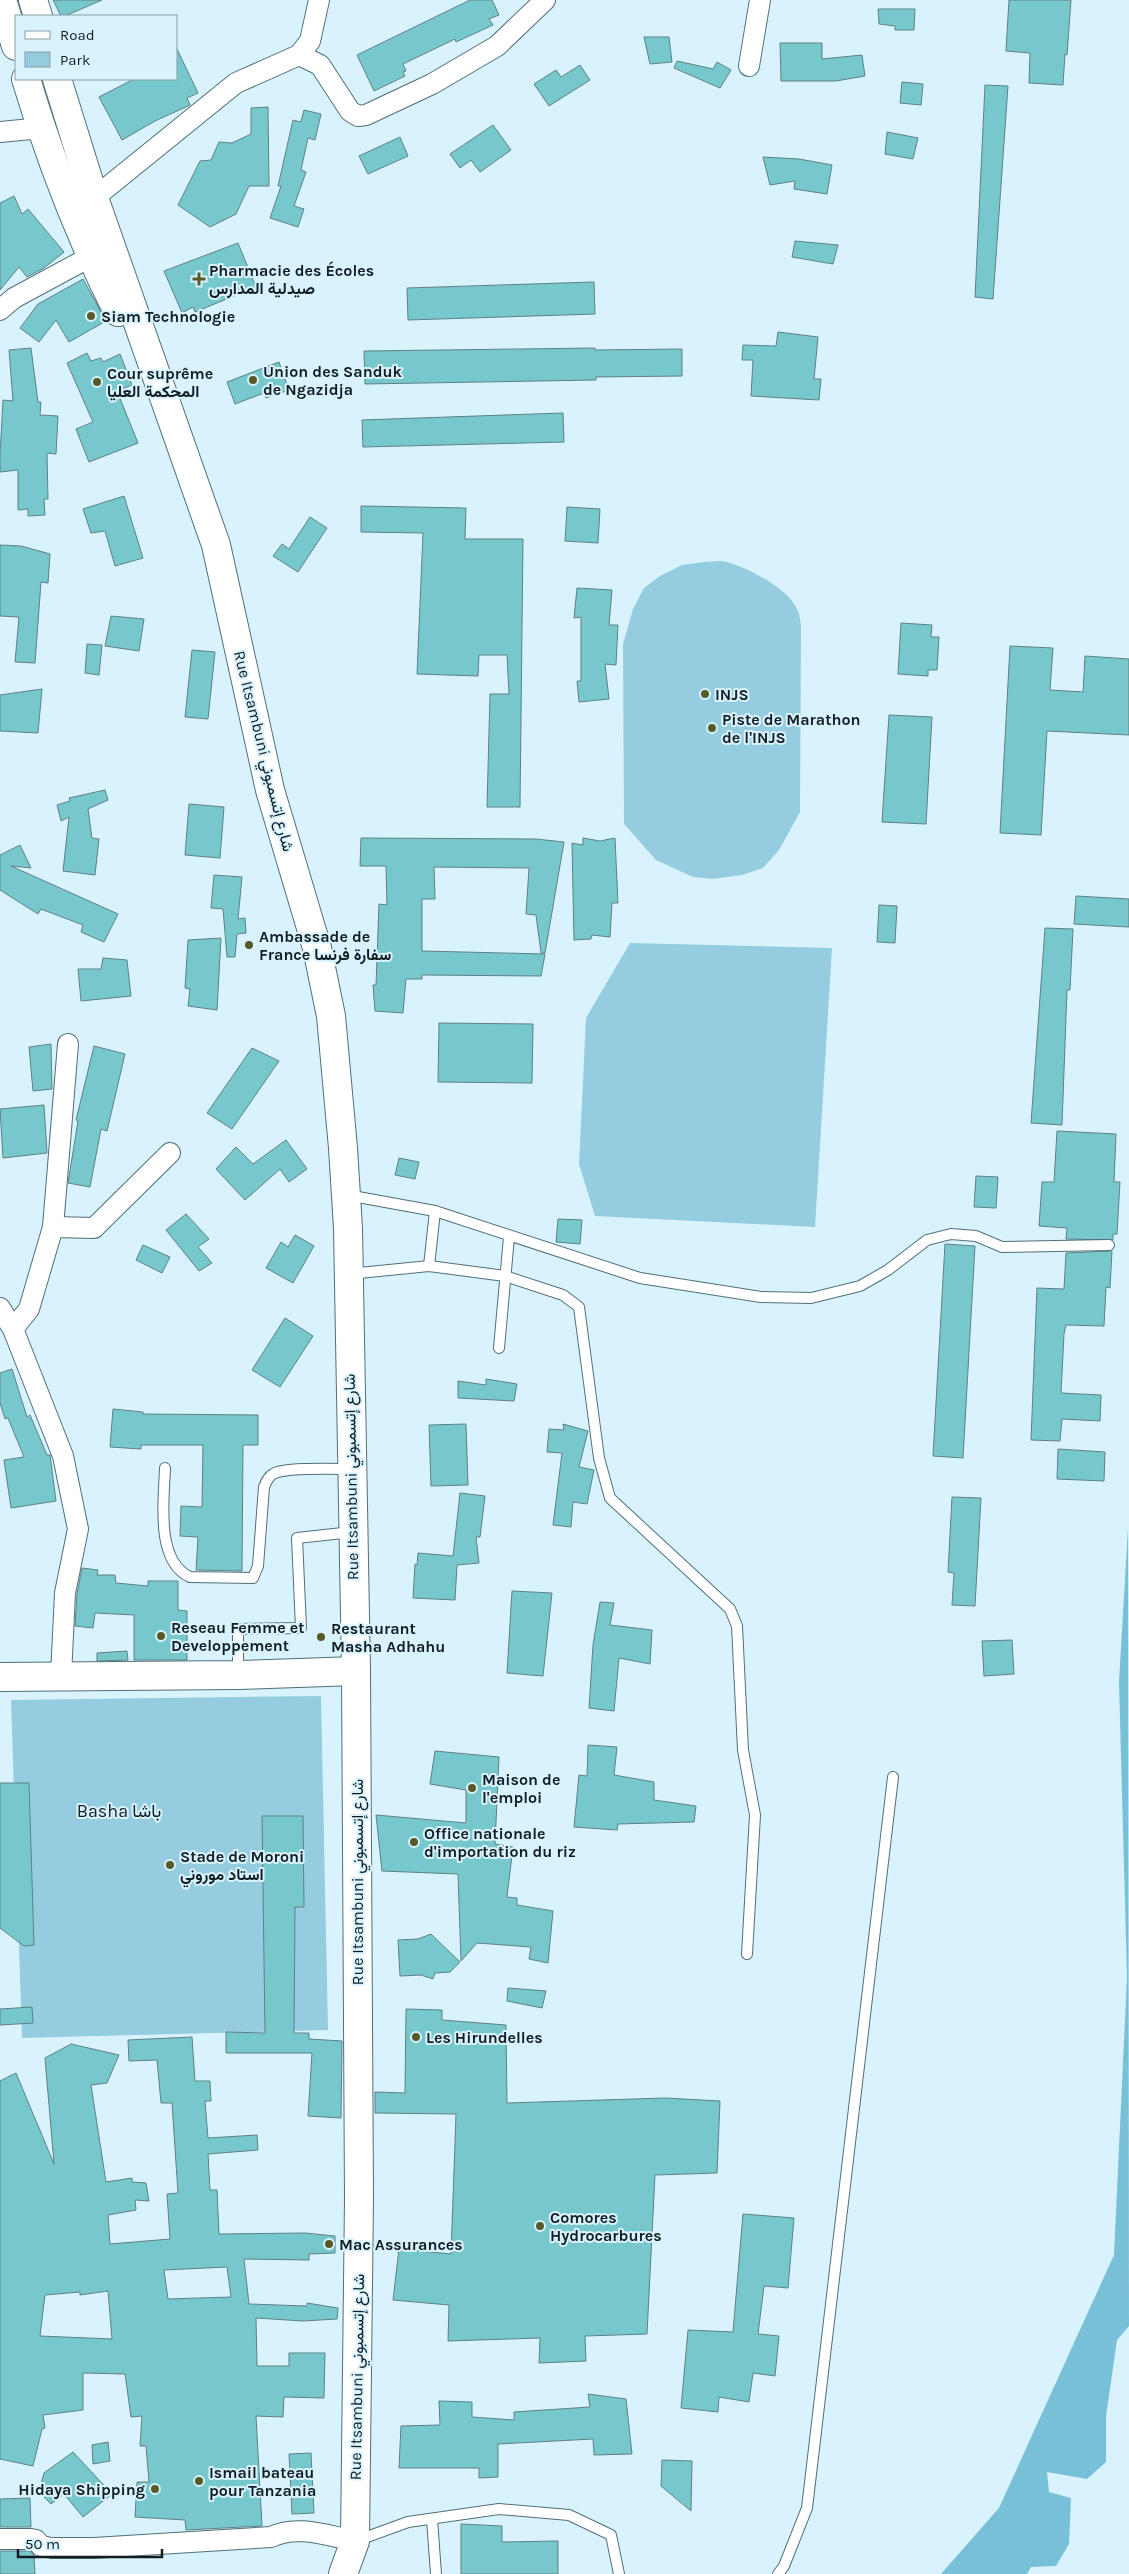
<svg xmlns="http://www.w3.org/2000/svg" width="1129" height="2574" viewBox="0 0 1129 2574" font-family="Karla,Vazirmatn,sans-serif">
	<rect width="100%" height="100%" fill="#d8f3fd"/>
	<!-- green -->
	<g fill="#96cce0">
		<path d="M 704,562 C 711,562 720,560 727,562 C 748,568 790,589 798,611 C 800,615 800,621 801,626 L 800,812 L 779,850 L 763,868 L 742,875 L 713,879 L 693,877 L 656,860 L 624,824 L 623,644 L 633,609 L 644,588 L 660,576 L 682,565 Z"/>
		<path d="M 630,943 L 832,948 L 815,1227 L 595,1216 L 579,1164 L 586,1018 Z"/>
		<path d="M 321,1696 L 328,2030 L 22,2038 L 11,1700 Z"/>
	</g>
	<!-- forest -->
	<path fill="#78bfd8" d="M 1128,1528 L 1129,2326 L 1117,2340 L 1106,2416 L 1106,2462 L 1087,2479 L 1047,2472 L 1049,2492 L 1071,2498 L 1069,2544 L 1056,2566 L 1031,2567 L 1027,2574 L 941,2574 L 999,2508 L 1114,2255 L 1127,1977 L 1119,1682 Z"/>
	<!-- building -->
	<g fill="#77c8cd" stroke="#5e8183" fill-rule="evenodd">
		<path d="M 53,0 L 102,0 L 65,16 L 61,16 Z"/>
		<path d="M 470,0 L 492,0 L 499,15 L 489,19 L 493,25 L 456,42 L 455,39 L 403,64 L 406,71 L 403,72 L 405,76 L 374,91 L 357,55 Z"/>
		<path d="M 1009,0 L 1071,0 L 1067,55 L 1065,54 L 1063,85 L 1029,83 L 1030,53 L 1006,51 Z"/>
		<path d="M 878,9 L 915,9 L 914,30 L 895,30 L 895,26 L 879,24 Z"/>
		<path d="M 644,37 L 669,37 L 672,62 L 650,64 Z"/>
		<path d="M 780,43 L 822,43 L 822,59 L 862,55 L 865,76 L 836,81 L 781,81 Z"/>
		<path d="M 176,47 L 198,93 L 187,98 L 190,105 L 188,106 L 155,121 L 122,140 L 99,97 L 134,79 L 176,79 Z"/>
		<path d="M 677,61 L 713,69 L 717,62 L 731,70 L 720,88 L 674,68 Z"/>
		<path d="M 580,65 L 590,80 L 549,106 L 534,84 L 556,70 L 561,77 Z"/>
		<path d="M 902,82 L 923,84 L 921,105 L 900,103 Z"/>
		<path d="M 985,85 L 1008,86 L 993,299 L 975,297 Z"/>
		<path d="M 268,107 L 269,186 L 249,186 L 236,214 L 210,227 L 178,205 L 200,161 L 211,160 L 219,142 L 232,143 L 251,134 L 251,108 Z"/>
		<path d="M 304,110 L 321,114 L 315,140 L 308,138 L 301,170 L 306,172 L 294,206 L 304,209 L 298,227 L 270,218 L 281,186 L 278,186 L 293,120 L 301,122 Z"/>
		<path d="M 493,125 L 511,150 L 480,172 L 471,160 L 460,168 L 450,154 Z"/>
		<path d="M 887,132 L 918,138 L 913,159 L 885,154 Z"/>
		<path d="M 400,137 L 408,156 L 368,174 L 359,156 Z"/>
		<path d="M 763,157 L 799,159 L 832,165 L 827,194 L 794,189 L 795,181 L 770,185 Z"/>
		<path d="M 14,196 L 22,214 L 28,209 L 64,252 L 44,268 L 27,277 L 19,267 L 0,290 L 0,203 Z"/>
		<path d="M 795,241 L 838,245 L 833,264 L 792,257 Z"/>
		<path d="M 238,243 L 256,287 L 195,312 L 193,307 L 182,313 L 164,271 Z"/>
		<path d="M 83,279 L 106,321 L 69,342 L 56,320 L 39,342 L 20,328 L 38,304 Z"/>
		<path d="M 594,282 L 595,314 L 408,320 L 407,288 Z"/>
		<path d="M 778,332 L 818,337 L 814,379 L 821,379 L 819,400 L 751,396 L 753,360 L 742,360 L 743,345 L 776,346 Z"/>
		<path d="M 31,348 L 38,402 L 41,402 L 40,415 L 58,416 L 56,454 L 47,453 L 48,499 L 44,499 L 45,515 L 28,516 L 28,509 L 18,510 L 18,470 L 0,472 L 0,455 L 3,400 L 13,401 L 9,350 Z"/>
		<path d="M 595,348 L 595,350 L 682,349 L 682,376 L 596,377 L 596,380 L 365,384 L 364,351 Z"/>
		<path d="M 87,353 L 91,361 L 101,358 L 103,362 L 120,354 L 132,385 L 117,391 L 138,443 L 89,462 L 76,429 L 93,422 L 67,363 Z"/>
		<path d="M 279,362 L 289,390 L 266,398 L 264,393 L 235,404 L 227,382 Z"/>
		<path d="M 563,413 L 564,442 L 363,447 L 362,420 Z"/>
		<path d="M 124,496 L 143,558 L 115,566 L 105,531 L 91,533 L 83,509 Z"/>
		<path d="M 361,506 L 466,508 L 465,539 L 523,539 L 520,807 L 487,807 L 490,694 L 509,694 L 507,655 L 479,655 L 478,676 L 417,674 L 423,533 L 361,532 Z"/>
		<path d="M 567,507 L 600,509 L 598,543 L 565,541 Z"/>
		<path d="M 310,517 L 327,528 L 298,572 L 273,556 L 282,544 L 289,549 Z"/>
		<path d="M 0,545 L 21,546 L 50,554 L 48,583 L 41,582 L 35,663 L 15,662 L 19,617 L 0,616 Z"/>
		<path d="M 577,588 L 612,590 L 609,625 L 618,625 L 616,665 L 605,664 L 609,699 L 579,702 L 577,681 L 581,681 L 581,617 L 574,618 Z"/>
		<path d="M 111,616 L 144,619 L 139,651 L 105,646 Z"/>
		<path d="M 901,623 L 932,625 L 931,637 L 939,637 L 937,670 L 928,670 L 928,676 L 898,674 Z"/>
		<path d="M 87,644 L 102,645 L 99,675 L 85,673 Z"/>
		<path d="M 1010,646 L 1053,648 L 1050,690 L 1083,692 L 1085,656 L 1129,659 L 1129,735 L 1047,731 L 1041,835 L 1000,833 Z"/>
		<path d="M 192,650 L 215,652 L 208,719 L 185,717 Z"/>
		<path d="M 42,689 L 38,733 L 0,731 L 0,695 Z"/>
		<path d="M 889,715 L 932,717 L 926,824 L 882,822 Z"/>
		<path d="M 105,790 L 108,800 L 88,809 L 92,838 L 99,839 L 95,875 L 63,871 L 69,817 L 61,821 L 57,805 L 70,801 L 69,798 Z"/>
		<path d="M 189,804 L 224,807 L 220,858 L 185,855 Z"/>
		<path d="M 361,838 L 536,839 L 564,842 L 545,953 L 541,953 L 536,915 L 526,914 L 529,868 L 434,867 L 435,899 L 422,899 L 422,951 L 545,954 L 541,976 L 422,975 L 422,979 L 406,979 L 403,1013 L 375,1011 L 373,985 L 376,985 L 379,904 L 387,905 L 386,866 L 360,866 Z"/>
		<path d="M 583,838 L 600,841 L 615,838 L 618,903 L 612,903 L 610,937 L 592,935 L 591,939 L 574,940 L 572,843 L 583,845 Z"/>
		<path d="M 20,845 L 31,868 L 11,866 L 118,914 L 104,942 L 81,932 L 83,925 L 41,909 L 38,914 L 0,890 L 0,855 Z"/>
		<path d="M 214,875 L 242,877 L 238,919 L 245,918 L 246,933 L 237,934 L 235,957 L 227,957 L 223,909 L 211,908 Z"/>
		<path d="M 1076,896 L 1129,899 L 1129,927 L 1074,924 Z"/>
		<path d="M 879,905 L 897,906 L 895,943 L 877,942 Z"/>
		<path d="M 1045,928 L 1073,929 L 1070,990 L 1067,990 L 1062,1125 L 1031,1123 Z"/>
		<path d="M 221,938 L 217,1010 L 188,1006 L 190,989 L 185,988 L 188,940 Z"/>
		<path d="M 103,958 L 127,960 L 131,996 L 81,1001 L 78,969 L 101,969 Z"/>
		<path d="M 439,1023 L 533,1024 L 532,1083 L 438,1082 Z"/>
		<path d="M 51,1044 L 52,1089 L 33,1091 L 29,1047 Z"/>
		<path d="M 94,1046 L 125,1054 L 107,1131 L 101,1129 L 90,1187 L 68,1183 L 78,1121 L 76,1120 Z"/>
		<path d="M 252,1048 L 279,1061 L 232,1129 L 207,1113 Z"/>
		<path d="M 44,1105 L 47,1153 L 3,1158 L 0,1109 Z"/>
		<path d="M 1057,1131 L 1116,1134 L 1114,1182 L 1120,1182 L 1117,1234 L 1113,1234 L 1113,1240 L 1066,1239 L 1067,1228 L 1039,1226 L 1042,1182 L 1054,1182 Z"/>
		<path d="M 286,1140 L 307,1169 L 289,1182 L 280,1169 L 245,1200 L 216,1169 L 236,1147 L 253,1164 Z"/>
		<path d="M 399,1158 L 419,1162 L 415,1179 L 395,1175 Z"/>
		<path d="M 976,1176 L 998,1177 L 996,1208 L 974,1207 Z"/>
		<path d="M 186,1214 L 209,1239 L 198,1247 L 212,1263 L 199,1271 L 166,1230 Z"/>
		<path d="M 558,1219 L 582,1220 L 580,1244 L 556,1242 Z"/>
		<path d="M 295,1235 L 314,1246 L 293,1283 L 266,1268 L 281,1242 L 288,1247 Z"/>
		<path d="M 945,1244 L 975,1246 L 963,1458 L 933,1456 Z"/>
		<path d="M 143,1245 L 170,1257 L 162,1273 L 136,1260 Z"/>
		<path d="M 1112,1251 L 1110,1288 L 1106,1287 L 1104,1326 L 1066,1325 L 1064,1334 L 1061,1393 L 1101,1395 L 1100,1421 L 1062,1419 L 1060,1441 L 1031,1440 L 1037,1288 L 1064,1289 L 1066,1253 Z"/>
		<path d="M 285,1318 L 313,1336 L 280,1387 L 252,1370 Z"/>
		<path d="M 12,1369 L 27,1417 L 30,1415 L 47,1455 L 50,1455 L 56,1501 L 11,1508 L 4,1460 L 24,1457 L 8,1418 L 5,1419 L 0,1403 L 0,1373 Z"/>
		<path d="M 486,1379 L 517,1384 L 514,1401 L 458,1398 L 458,1381 L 486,1385 Z"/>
		<path d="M 113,1409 L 143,1412 L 143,1414 L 258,1415 L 258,1445 L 243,1445 L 242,1571 L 196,1570 L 198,1537 L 180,1536 L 181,1506 L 202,1507 L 203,1445 L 141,1445 L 141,1449 L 110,1447 Z"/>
		<path d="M 466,1424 L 468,1485 L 431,1486 L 429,1425 Z"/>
		<path d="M 563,1424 L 588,1431 L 579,1467 L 594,1470 L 587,1504 L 573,1502 L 571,1527 L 553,1525 L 562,1453 L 547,1452 L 549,1429 L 564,1430 Z"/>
		<path d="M 1058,1449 L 1105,1452 L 1104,1481 L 1057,1479 Z"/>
		<path d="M 460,1493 L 485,1496 L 480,1537 L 476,1537 L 479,1563 L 457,1565 L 455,1600 L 413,1598 L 415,1564 L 417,1565 L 418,1553 L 453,1556 Z"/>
		<path d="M 952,1497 L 981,1498 L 975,1606 L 952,1605 L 954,1573 L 948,1572 Z"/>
		<path d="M 82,1568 L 98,1570 L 97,1575 L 115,1575 L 116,1583 L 148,1586 L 148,1581 L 178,1581 L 178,1610 L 187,1611 L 187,1660 L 134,1660 L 134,1615 L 95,1613 L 93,1628 L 75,1626 L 77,1594 Z"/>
		<path d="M 512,1591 L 552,1593 L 543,1676 L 507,1673 Z"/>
		<path d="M 600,1602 L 614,1603 L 610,1625 L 652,1630 L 650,1664 L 619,1658 L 614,1711 L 589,1708 L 593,1645 Z"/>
		<path d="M 1012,1640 L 1014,1674 L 984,1676 L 982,1641 Z"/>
		<path d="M 127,1651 L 128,1660 L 97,1661 L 97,1653 Z"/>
		<path d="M 588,1745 L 617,1747 L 614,1775 L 654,1782 L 654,1800 L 696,1806 L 694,1822 L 618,1824 L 617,1830 L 574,1827 L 579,1775 L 587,1776 Z"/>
		<path d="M 435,1751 L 499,1757 L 495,1844 L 513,1847 L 507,1897 L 517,1898 L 517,1905 L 553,1911 L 548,1963 L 529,1959 L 531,1947 L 477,1943 L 461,1961 L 458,1874 L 382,1871 L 376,1815 L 466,1823 L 466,1790 L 430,1784 Z"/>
		<path d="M 0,1783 L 29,1783 L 34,1945 L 24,1946 L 0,1928 Z"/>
		<path d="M 262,1816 L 303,1816 L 304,1907 L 295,1907 L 294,2033 L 309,2033 L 309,2039 L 342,2041 L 341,2118 L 308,2116 L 312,2053 L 226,2053 L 226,2032 L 265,2033 Z"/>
		<path d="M 431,1934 L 460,1962 L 450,1972 L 435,1973 L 433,1979 L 421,1975 L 400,1976 L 398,1940 L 418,1939 Z"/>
		<path d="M 508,1988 L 546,1991 L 542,2008 L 507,2001 Z"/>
		<path d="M 32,2007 L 33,2023 L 0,2025 L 0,2009 Z"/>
		<path d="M 406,2009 L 442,2010 L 442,2020 L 506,2025 L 507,2103 L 665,2098 L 720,2101 L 717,2173 L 655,2175 L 647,2334 L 585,2336 L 586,2361 L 539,2363 L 540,2338 L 448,2341 L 449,2305 L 393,2300 L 399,2249 L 451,2254 L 456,2114 L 375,2113 L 375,2092 L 405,2093 Z"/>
		<path d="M 192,2037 L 195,2081 L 210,2081 L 211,2101 L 205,2101 L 208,2138 L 257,2135 L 258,2150 L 208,2154 L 210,2190 L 217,2190 L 219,2234 L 305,2233 L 335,2236 L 335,2253 L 309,2254 L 309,2260 L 244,2259 L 249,2304 L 307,2306 L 307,2303 L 338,2308 L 337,2319 L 303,2321 L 256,2318 L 257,2366 L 289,2366 L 289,2353 L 325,2353 L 324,2398 L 284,2397 L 283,2417 L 256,2416 L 262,2526 L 186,2530 L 185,2520 L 135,2517 L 137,2482 L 149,2482 L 146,2446 L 140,2446 L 142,2416 L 131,2417 L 125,2374 L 83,2373 L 83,2410 L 43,2415 L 45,2428 L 42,2429 L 33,2466 L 0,2459 L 0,2081 L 16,2073 L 54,2164 L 45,2058 L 71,2044 L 119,2055 L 107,2083 L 91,2085 L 106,2182 L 132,2178 L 132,2182 L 146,2183 L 149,2201 L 135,2200 L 136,2210 L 108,2215 L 110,2244 L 170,2239 L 167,2194 L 178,2193 L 172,2103 L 161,2103 L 157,2060 L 129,2061 L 128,2040 ZM 227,2267 L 231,2297 L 168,2299 L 164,2270 ZM 108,2291 L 112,2339 L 40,2336 L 45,2295 L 80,2292 L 80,2295 Z"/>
		<path d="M 743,2214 L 794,2218 L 788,2288 L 764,2286 L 758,2334 L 779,2336 L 775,2376 L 753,2373 L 749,2402 L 719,2397 L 718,2412 L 681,2408 L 688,2330 L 733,2332 Z"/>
		<path d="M 588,2394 L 626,2399 L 632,2454 L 594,2455 L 593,2439 L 498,2444 L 498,2477 L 479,2478 L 479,2468 L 399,2468 L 401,2426 L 440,2425 L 439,2401 L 472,2402 L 472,2417 L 514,2420 L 514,2412 L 590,2407 Z"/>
		<path d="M 108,2442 L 110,2461 L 93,2464 L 92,2445 Z"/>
		<path d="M 73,2452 L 112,2494 L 83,2517 L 64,2494 L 51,2504 L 39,2492 L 44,2473 Z"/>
		<path d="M 311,2453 L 314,2513 L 292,2514 L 289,2454 Z"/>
		<path d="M 662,2460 L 692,2461 L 691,2511 L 661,2486 Z"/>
		<path d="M 30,2498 L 31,2527 L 0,2527 L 0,2499 Z"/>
		<path d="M 461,2524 L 502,2526 L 502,2542 L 558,2541 L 558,2574 L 461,2574 Z"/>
		<path d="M 0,2551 L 30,2551 L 34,2555 L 35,2574 L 0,2574 Z"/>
	</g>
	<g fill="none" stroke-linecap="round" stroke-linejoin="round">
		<defs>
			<g id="lane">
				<path d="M 347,1195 L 435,1211 L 640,1278 L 761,1297 L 811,1298 L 860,1286 L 888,1270 L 927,1240 L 951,1234 L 976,1236 L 1002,1247 L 1109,1245"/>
				<path d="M 429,1266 L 435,1211"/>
				<path d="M 349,1274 L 429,1266 L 505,1276 L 563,1295 L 579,1307 L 599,1458 L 610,1498 L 730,1609 L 737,1626 L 743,1750 L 755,1815 L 747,1954"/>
				<path d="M 499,1348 L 509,1237"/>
				<path d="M 165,1468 C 164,1499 155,1561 190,1577 L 253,1578 L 258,1566 L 264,1487 C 266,1482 268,1477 273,1474 C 284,1467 335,1469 351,1469"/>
				<path d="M 238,1674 L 238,1629 L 301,1628 L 297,1538 L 352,1532"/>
				<path d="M 432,2519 L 436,2574"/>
				<path d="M 356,2541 L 408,2522 L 499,2509 L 569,2515 L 611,2535 L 619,2574"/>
				<path d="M 778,2574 L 784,2566 L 807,2508 L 893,1777"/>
			</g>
			<g id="street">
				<path d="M 299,55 L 320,65 L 350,111 L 358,116 L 366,115 L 432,84 L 497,46 L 545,0"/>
				<path d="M 749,66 L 760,0"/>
				<path d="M 0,132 L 41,128"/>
				<path d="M 94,198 L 236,83 L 299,55 L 310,41 L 319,0"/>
				<path d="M 0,310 L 14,298 L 90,257"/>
				<path d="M 53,1227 L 94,1228 L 170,1153"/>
				<path d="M 0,1308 L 13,1329 L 63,1456 L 78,1529 L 65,1593 L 61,1676"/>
				<path d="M 13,1329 L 29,1309 L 53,1227 L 68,1044"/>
				<path d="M 0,2539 L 31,2539 L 36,2540 L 41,2546 L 52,2548 L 94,2548 L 271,2537 C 297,2524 328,2536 355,2541"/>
			</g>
			<g id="secondary">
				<path d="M 2,0 L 16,46"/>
				<path d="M 33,0 L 38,16"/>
				<path d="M 26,79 C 50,159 80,237 118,312"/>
				<path d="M 57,79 L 94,198 L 216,545 L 270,790 L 317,948 L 331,1016 L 343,1148 L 348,1228 L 356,1671 L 359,2198 L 355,2541 L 343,2574"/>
				<path d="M 0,1677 L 238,1675 L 356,1671"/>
			</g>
		</defs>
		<!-- lane casing -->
		<use href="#lane" stroke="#506f7a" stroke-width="12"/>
		<!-- street casing -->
		<use href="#street" stroke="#506f7a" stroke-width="22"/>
		<!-- secondary casing -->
		<use href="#secondary" stroke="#506f7a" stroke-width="30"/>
		<!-- lane -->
		<use href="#lane" stroke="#fff" stroke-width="10"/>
		<!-- street -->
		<use href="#street" stroke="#fff" stroke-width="20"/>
		<!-- secondary -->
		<use href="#secondary" stroke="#fff" stroke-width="28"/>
	</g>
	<!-- markers -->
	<g fill="#575a28" stroke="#d8f3fd" stroke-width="2">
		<path d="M196.5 271.5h5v5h5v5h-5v5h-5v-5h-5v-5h5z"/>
		<circle cx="91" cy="316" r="5"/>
		<circle cx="253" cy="380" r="5"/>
		<circle cx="97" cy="382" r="5"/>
		<circle cx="705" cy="694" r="5"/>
		<circle cx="712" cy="728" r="5"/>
		<circle cx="249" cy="945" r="5"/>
		<circle cx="161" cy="1636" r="5"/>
		<circle cx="321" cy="1637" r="5"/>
		<circle cx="472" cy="1788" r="5"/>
		<circle cx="414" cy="1842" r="5"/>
		<circle cx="170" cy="1865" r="5"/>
		<circle cx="416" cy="2037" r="5"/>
		<circle cx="540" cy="2226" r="5"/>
		<circle cx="329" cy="2244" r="5"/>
		<circle cx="199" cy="2481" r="5"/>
		<circle cx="155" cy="2489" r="5"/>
	</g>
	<g text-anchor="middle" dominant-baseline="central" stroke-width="4" stroke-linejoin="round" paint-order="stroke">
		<!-- poi labels -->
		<g font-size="16" font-weight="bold" fill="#111d22" stroke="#d8f3fd" text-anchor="start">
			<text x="209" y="270">Pharmacie des Écoles<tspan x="209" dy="18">صيدلية المدارس</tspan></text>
			<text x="101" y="316">Siam Technologie</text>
			<text x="263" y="371">Union des Sanduk<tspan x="263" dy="18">de Ngazidja</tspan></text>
			<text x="107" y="373">Cour suprême<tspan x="107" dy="18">المحكمة العليا</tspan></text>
			<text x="715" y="694">INJS</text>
			<text x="722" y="719">Piste de Marathon<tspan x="722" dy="18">de l'INJS</tspan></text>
			<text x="259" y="936">Ambassade de<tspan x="259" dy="18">France سفارة فرنسا</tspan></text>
			<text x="171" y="1627">Reseau Femme et<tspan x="171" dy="18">Developpement</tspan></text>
			<text x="331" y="1628">Restaurant<tspan x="331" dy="18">Masha Adhahu</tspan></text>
			<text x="482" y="1779">Maison de<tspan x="482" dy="18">l'emploi</tspan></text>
			<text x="424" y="1833">Office nationale<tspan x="424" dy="18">d'importation du riz</tspan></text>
			<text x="180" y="1856">Stade de Moroni<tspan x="180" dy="18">استاد موروني</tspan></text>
			<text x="426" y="2037">Les Hirundelles</text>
			<text x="550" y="2217">Comores<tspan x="550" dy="18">Hydrocarbures</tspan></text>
			<text x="339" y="2244">Mac Assurances</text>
			<text x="209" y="2472">Ismail bateau<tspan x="209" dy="18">pour Tanzania</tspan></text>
			<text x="145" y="2489" text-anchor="end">Hidaya Shipping</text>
		</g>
		<!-- street labels -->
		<g font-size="16" fill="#111d22" stroke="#d8f3fd">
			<text transform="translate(264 751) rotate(76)">Rue Itsambuni شارع إتسمبوني</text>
			<text transform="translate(351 1477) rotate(-91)">Rue Itsambuni شارع إتسمبوني</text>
			<text transform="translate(357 1882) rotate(-90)">Rue Itsambuni شارع إتسمبوني</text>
			<text transform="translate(357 2377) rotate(-89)">Rue Itsambuni شارع إتسمبوني</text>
		</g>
		<!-- neighbourhood labels -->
		<g font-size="18" fill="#111d22" stroke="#d8f3fd">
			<text x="119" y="1811">Basha باشا</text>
		</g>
	</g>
	<!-- legend -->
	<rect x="15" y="15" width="162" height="65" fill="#d8f3fd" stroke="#889da5"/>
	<rect x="25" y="31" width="25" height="8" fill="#ffffff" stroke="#889da5"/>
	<text x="60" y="40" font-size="15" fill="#111d22">Road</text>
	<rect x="25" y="52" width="25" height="15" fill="#96cce0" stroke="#889da5"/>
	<text x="60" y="65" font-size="15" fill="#111d22">Park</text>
	<!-- scale -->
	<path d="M18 2549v8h144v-8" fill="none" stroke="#111d22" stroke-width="2.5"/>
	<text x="25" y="2549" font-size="15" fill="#111d22" stroke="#d8f3fd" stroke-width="4" paint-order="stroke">50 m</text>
</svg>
